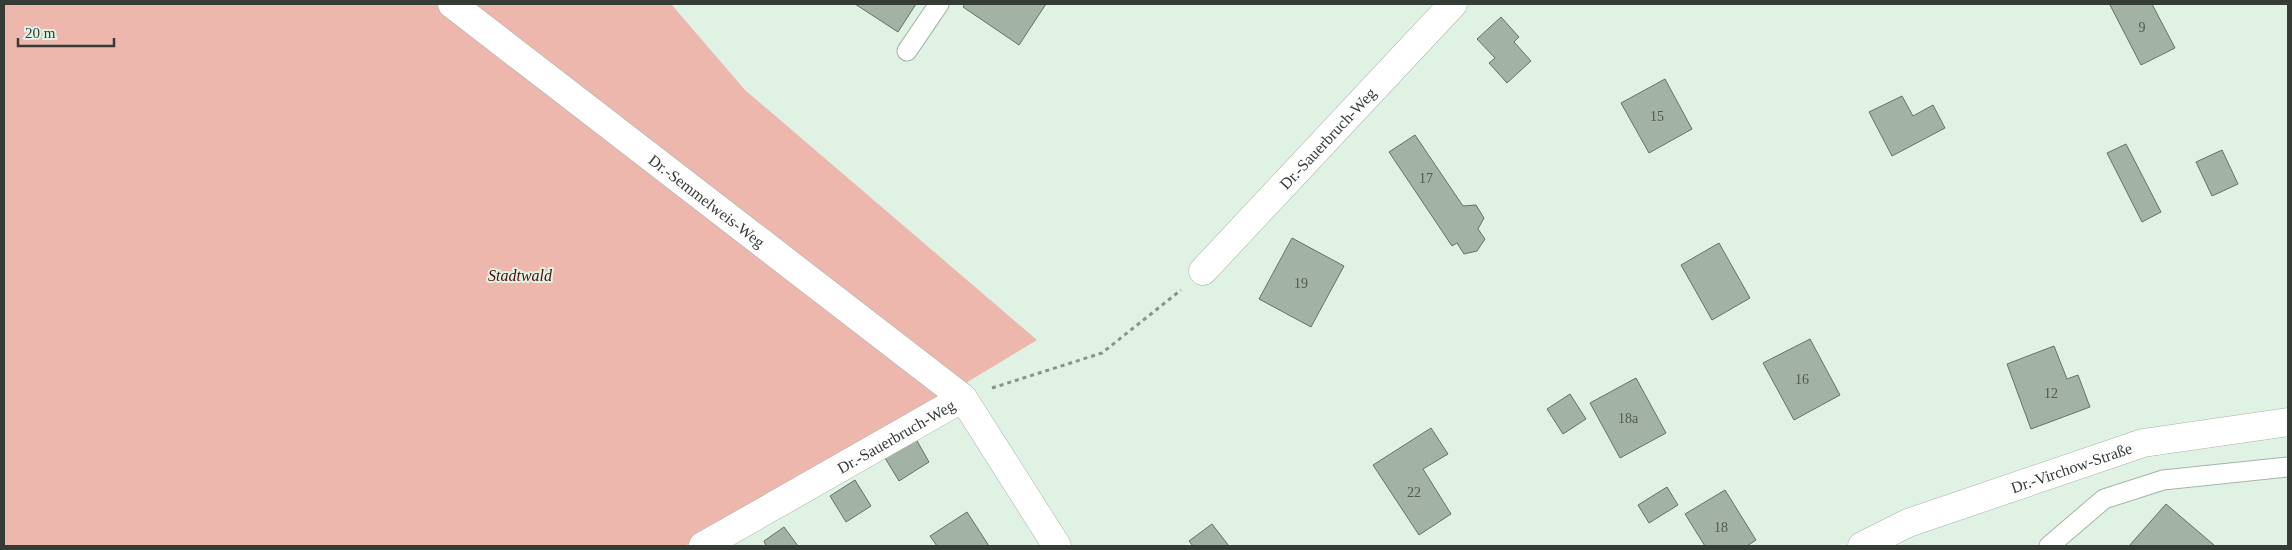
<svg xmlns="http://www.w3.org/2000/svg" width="2292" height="550" viewBox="0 0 2292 550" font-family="'Times New Roman',serif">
	<rect width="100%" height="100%" fill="#e0f2e4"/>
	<!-- green -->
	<path fill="#eeb7ad" d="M 4,4 L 671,4 L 745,90 L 1037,340 L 926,407 L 804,476 L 685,546 L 4,546 Z"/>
	<!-- building -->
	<g fill="#a2b3a5" stroke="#647367">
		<path d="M 855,4 L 916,4 L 898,32 Z"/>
		<path d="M 965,4 L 1046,4 L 1019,45 L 963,7 Z"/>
		<path d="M 2113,4 L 2152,4 L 2175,48 L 2141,65 L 2110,5 Z"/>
		<path d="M 1501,17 L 1519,37 L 1514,42 L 1531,61 L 1507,83 L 1489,63 L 1495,58 L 1477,39 Z"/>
		<path d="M 1665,79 L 1692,129 L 1649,153 L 1621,103 Z"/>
		<path d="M 1902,96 L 1913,116 L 1933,105 L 1945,128 L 1892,156 L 1869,112 Z"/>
		<path d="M 1415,135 L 1463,206 L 1476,205 L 1484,218 L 1478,229 L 1485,239 L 1477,251 L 1464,254 L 1457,243 L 1452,246 L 1389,152 Z"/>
		<path d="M 2126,144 L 2161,212 L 2142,222 L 2107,153 Z"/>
		<path d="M 2222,150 L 2238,184 L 2212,196 L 2196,162 Z"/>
		<path d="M 1292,238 L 1344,266 L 1311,327 L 1259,299 Z"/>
		<path d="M 1719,243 L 1750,298 L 1712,320 L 1681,265 Z"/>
		<path d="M 1810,339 L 1840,395 L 1794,420 L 1763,363 Z"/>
		<path d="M 2054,346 L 2067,379 L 2078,375 L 2090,407 L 2031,429 L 2007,364 Z"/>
		<path d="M 1636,378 L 1666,433 L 1620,458 L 1590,403 Z"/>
		<path d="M 1570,394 L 1586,419 L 1563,434 L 1547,409 Z"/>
		<path d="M 1431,428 L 1448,454 L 1423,469 L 1451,514 L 1419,535 L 1373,465 Z"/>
		<path d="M 916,439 L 929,462 L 899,481 L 885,458 Z"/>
		<path d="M 855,480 L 871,506 L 846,522 L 830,496 Z"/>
		<path d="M 1667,487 L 1678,505 L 1649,523 L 1638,505 Z"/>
		<path d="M 1725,490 L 1756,540 L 1747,546 L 1705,546 L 1685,514 Z"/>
		<path d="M 2166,504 L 2214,545 L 2213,546 L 2129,546 Z"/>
		<path d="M 967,512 L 989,546 L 937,546 L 930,536 Z"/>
		<path d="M 1212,524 L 1229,546 L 1193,546 L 1189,541 Z"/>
		<path d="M 784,527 L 798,546 L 766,546 L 764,541 Z"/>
	</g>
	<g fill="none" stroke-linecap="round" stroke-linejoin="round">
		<defs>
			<g id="lane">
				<path d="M 907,51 L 939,4"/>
				<path d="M 2049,546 L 2104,499 L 2163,480 L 2288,467"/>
			</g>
			<g id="street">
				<path id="s1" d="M 452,4 L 963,398 L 1057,546"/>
				<path id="s2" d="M 1203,271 L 1453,4"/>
				<path id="s3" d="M 703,546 L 963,398"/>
				<path id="s4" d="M 1862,546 L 1908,523 L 2143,443 L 2288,422"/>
			</g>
		</defs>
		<!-- lane casing -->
		<use href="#lane" stroke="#a5b5a8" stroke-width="21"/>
		<!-- street casing -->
		<use href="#street" stroke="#a5b5a8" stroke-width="29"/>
		<!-- path -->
		<path stroke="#88958b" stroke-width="3" stroke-dasharray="4 4" stroke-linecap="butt" d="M 992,388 L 1102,353 L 1181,290"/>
		<!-- lane -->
		<use href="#lane" stroke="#fff" stroke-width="19"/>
		<!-- street -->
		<use href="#street" stroke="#fff" stroke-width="28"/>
	</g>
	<g text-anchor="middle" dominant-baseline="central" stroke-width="4" stroke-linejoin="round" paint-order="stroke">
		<!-- number labels -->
		<g font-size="14" fill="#505a52">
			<text x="2142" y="27">9</text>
			<text x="1657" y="116">15</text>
			<text x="1426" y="178">17</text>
			<text x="1301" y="283">19</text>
			<text x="1802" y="379">16</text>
			<text x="2051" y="393">12</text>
			<text x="1628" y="418">18a</text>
			<text x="1414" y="492">22</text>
			<text x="1721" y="527">18</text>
		</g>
		<!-- street labels -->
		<g font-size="16" fill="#353c36" stroke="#e0f2e4">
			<text stroke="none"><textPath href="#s2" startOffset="182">Dr.-Sauerbruch-Weg</textPath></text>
			<text stroke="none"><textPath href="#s1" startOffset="322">Dr.-Semmelweis-Weg</textPath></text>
			<text stroke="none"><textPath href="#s3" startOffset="222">Dr.-Sauerbruch-Weg</textPath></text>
			<text stroke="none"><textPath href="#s4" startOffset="224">Dr.-Virchow-Straße</textPath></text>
		</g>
		<!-- park labels -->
		<g font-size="16" font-style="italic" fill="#530905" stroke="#e0f2e4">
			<text x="520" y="275">Stadtwald</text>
		</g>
	</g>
	<!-- border -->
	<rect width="2292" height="550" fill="none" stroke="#353c36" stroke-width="10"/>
	<!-- scale -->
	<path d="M18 38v8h96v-8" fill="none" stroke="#353c36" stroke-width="2.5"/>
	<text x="25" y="38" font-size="15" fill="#353c36" stroke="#e0f2e4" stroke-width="4" paint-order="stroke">20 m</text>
</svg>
